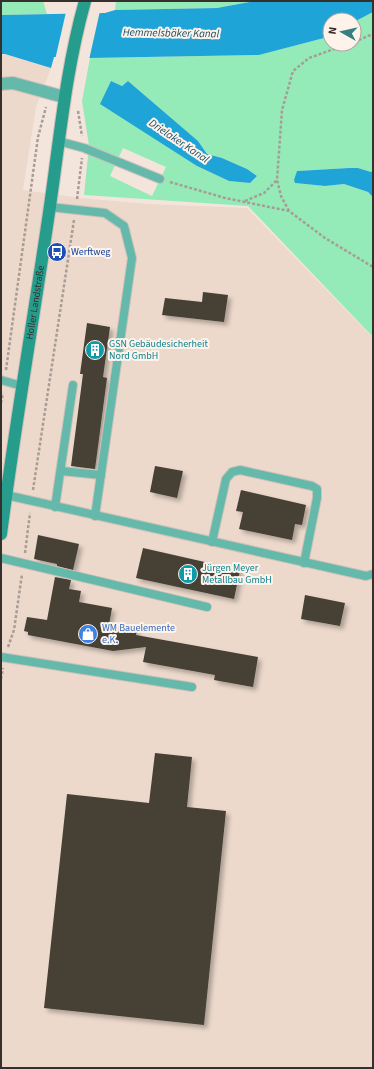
<svg xmlns="http://www.w3.org/2000/svg" width="374" height="1069" viewBox="0 0 374 1069" font-family="'Source Sans 3',sans-serif">
	<defs>
		<filter id="shadow"><feDropShadow dx="3.5" dy="3.5" stdDeviation="2" flood-color="#0004"/></filter>
	</defs>
	<rect width="100%" height="100%" fill="#f3e5dc"/>
	<!-- built -->
	<path fill="#ecd9cb" d="M 1,54 L 5,54 L 51,68 L 36,107 L 23,190 L 81,198 L 148,204 L 247,208 L 373,338 L 373,1068 L 1,1068 Z"/>
	<!-- green -->
	<g fill="#94ebb8" fill-rule="evenodd">
		<path d="M 1,1 L 43,1 L 47,14 L 1,15 Z"/>
		<path d="M 116,1 L 255,1 L 217,8 L 115,10 Z"/>
		<path d="M 373,12 L 373,171 L 371,172 L 358,168 L 349,168 L 297,171 L 295,183 L 325,186 L 344,184 L 368,192 L 373,197 L 373,337 L 248,206 L 84,195 L 89,146 L 82,101 L 90,58 L 259,55 L 324,38 L 330,35 L 330,44 L 354,44 L 354,22 ZM 111,81 L 122,86 L 128,81 L 198,141 L 207,154 L 222,158 L 247,169 L 257,176 L 250,183 L 229,181 L 197,166 ZM 123,148 L 166,167 L 152,196 L 110,176 Z"/>
	</g>
	<!-- water -->
	<g fill="#1fa4d7">
		<path d="M 255,1 L 373,1 L 373,12 L 354,22 L 354,20 L 330,20 L 330,35 L 324,38 L 259,55 L 90,58 L 54,57 L 51,68 L 5,54 L 1,54 L 1,15 L 105,13 L 115,10 L 217,8 Z"/>
		<path d="M 111,81 L 122,86 L 128,81 L 198,141 L 207,154 L 222,158 L 247,169 L 257,176 L 250,183 L 229,181 L 197,166 L 100,104 Z"/>
		<path d="M 349,168 L 358,168 L 371,172 L 373,171 L 373,197 L 368,192 L 344,184 L 325,186 L 295,183 L 294,180 L 297,171 Z"/>
	</g>
	<!-- pier -->
	<path fill="#f3e5dc" d="M 100,11 L 89,60 L 55,59 L 55,60 L 66,12 Z"/>
	<!-- building -->
	<g fill="#473f35" filter="url(#shadow)">
		<path d="M 203,292 L 228,295 L 224,322 L 162,315 L 165,298 L 202,302 Z"/>
		<path d="M 87,323 L 110,327 L 103,377 L 107,378 L 95,469 L 71,466 L 83,374 L 80,374 Z"/>
		<path d="M 155,466 L 183,471 L 177,498 L 150,492 Z"/>
		<path d="M 241,490 L 306,505 L 302,525 L 295,524 L 292,540 L 239,529 L 243,512 L 236,511 Z"/>
		<path d="M 38,535 L 79,544 L 73,570 L 57,566 L 57,564 L 34,559 Z"/>
		<path d="M 143,548 L 240,570 L 234,599 L 136,578 Z"/>
		<path d="M 55,577 L 71,580 L 69,589 L 81,591 L 79,602 L 112,608 L 109,625 L 137,630 L 136,635 L 258,657 L 253,687 L 214,680 L 215,675 L 143,662 L 146,647 L 113,651 L 28,635 L 28,632 L 24,631 L 27,617 L 47,620 Z"/>
		<path d="M 305,595 L 345,603 L 340,626 L 301,619 Z"/>
		<path d="M 155,753 L 192,757 L 187,807 L 226,811 L 204,1025 L 44,1008 L 67,794 L 149,803 Z"/>
	</g>
	<g fill="none" stroke-linecap="round" stroke-linejoin="round">
		<defs>
			<g id="lane">
				<path d="M 58,141 L 84,148 L 160,179"/>
				<path d="M 50,207 L 105,213 L 124,226 L 132,258 L 95,516"/>
				<path d="M 1,380 L 22,386"/>
				<path d="M 61,471 L 101,475"/>
				<path d="M 6,495 L 366,576 L 373,574"/>
				<path d="M 55,507 L 73,385"/>
				<path d="M 212,542 L 226,479 L 232,472 L 240,470 L 312,486 L 317,489 L 317,498 L 304,563"/>
				<path d="M 1,558 L 207,607"/>
				<path d="M 1,657 L 192,687"/>
			</g>
			<path id="street" d="M 1,84 L 13,83 L 64,97"/>
			<g id="secondary">
				<path id="s1" d="M 1,534 C 15,425 34,316 50,206 C 60,137 66,68 85,1"/>
			</g>
		</defs>
		<!-- lane casing -->
		<use href="#lane" stroke="#cdc1b9" stroke-width="10"/>
		<!-- street casing -->
		<use href="#street" stroke="#cdc1b9" stroke-width="14"/>
		<!-- secondary casing -->
		<use href="#secondary" stroke="#cdc1b9" stroke-width="14"/>
		<!-- path -->
		<g stroke="#a79d96" stroke-width="2.5" stroke-dasharray="3 2" stroke-linecap="butt">
			<path d="M 354,42 L 373,34"/>
			<path d="M 78,111 L 82,136"/>
			<path d="M 170,182 L 225,198 L 289,211 L 325,238 L 373,267"/>
			<path d="M 77,199 L 82,158"/>
			<path d="M 245,201 L 264,193 L 277,180"/>
			<path d="M 289,211 L 281,196 L 277,180 L 282,110 L 293,71 L 309,58 L 348,44"/>
			<path d="M 6,370 L 38,137 L 46,107"/>
			<path d="M 1,403 L 3,393"/>
			<path d="M 33,490 L 74,220"/>
			<path d="M 25,553 L 30,513"/>
			<path d="M 8,647 L 14,630 L 22,574"/>
			<path d="M 1,679 L 3,668"/>
		</g>
		<!-- lane -->
		<use href="#lane" stroke="#65b9ab" stroke-width="8"/>
		<!-- street -->
		<use href="#street" stroke="#65b9ab" stroke-width="12"/>
		<!-- secondary -->
		<use href="#secondary" stroke="#269c8c" stroke-width="12"/>
	</g>
	<!-- icons -->
	<defs>
		<symbol id="bus-disc" viewBox="-11 -11 22 22"><circle r="9.5" fill="#1a4fb4" stroke="#fef3eb"/><path d="M-5-6H5V4H4V6H2V4H-2V6H-4V4H-5ZM-3.5-4V0h7V-4ZM-3.5 1.2v1.5H-2V1.2ZM2 1.2v1.5H3.5V1.2Z" fill="#fff"/></symbol>
		<symbol id="building-disc" viewBox="-11 -11 22 22"><circle r="9.5" fill="#0f9aa8" stroke="#fef3eb"/><path d="M-4-6H4V6H1V3H-1V6H-4ZM-2.5-4.3h1.7v1.8h-1.7ZM.8-4.3h1.7v1.8H.8ZM-2.5-1h1.7V.8h-1.7ZM.8-1h1.7V.8H.8Z" fill="#fff"/></symbol>
		<symbol id="shop-disc" viewBox="-11 -11 22 22"><circle r="9.5" fill="#3f7fe0" stroke="#fef3eb"/><path d="M-5-2.5h2.3a2.7 3.5 0 0 1 5.4 0H5L5.5 6h-11ZM-1.5-2.5h3a1.5 2.3 0 0 0-3 0Z" fill="#fff"/></symbol>
	</defs>
	<g fill-rule="evenodd">
		<use href="#bus-disc" x="46" y="241" width="22" height="22"/>
		<use href="#building-disc" x="84" y="339" width="22" height="22"/>
		<use href="#building-disc" x="177" y="563" width="22" height="22"/>
		<use href="#shop-disc" x="77" y="623" width="22" height="22"/>
	</g>
	<g text-anchor="middle" dominant-baseline="central" stroke-width="4" stroke-linejoin="round" paint-order="stroke">
		<!-- transit labels -->
		<g font-size="10" fill="#164399" stroke="#fef3eb" text-anchor="start">
			<text x="71" y="252">Werftweg</text>
		</g>
		<!-- street labels -->
		<g font-size="10" fill="#35302c" stroke="#fef3eb">
			<text stroke="none"><textPath href="#s1" startOffset="234">Holler Landstraße</textPath></text>
		</g>
		<!-- culture labels -->
		<g font-size="10" fill="#0d838f" stroke="#fef3eb" text-anchor="start">
			<text x="109" y="344">GSN Gebäudesicherheit<tspan x="109" dy="12">Nord GmbH</tspan></text>
			<text x="202" y="568">Jürgen Meyer<tspan x="202" dy="12">Metallbau GmbH</tspan></text>
		</g>
		<!-- shop labels -->
		<g font-size="10" fill="#366cbe" stroke="#fef3eb" text-anchor="start">
			<text x="102" y="628">WM Bauelemente<tspan x="102" dy="12">e.K.</tspan></text>
		</g>
		<!-- water labels -->
		<g font-size="11" font-style="italic" fill="#1b4c62" stroke="#fef3eb">
			<text transform="translate(171 33) rotate(1)">Hemmelsbäker Kanal</text>
			<text transform="translate(179 141) rotate(34)">Drielaker Kanal</text>
		</g>
	</g>
	<!-- border -->
	<rect width="374" height="1069" fill="none" stroke="#35302c" stroke-width="4"/>
	<!-- north arrow -->
	<g transform="translate(342 32) rotate(278)"><circle r="19" fill="#fef3eb" stroke="#aea59f"/>
	<path d="M0-3L7 15L0 10L-7 15Z" fill="#378080"/>
	<text y="-6" font-size="11" font-weight="bold" text-anchor="middle" fill="#35302c">N</text>
	</g>
</svg>
